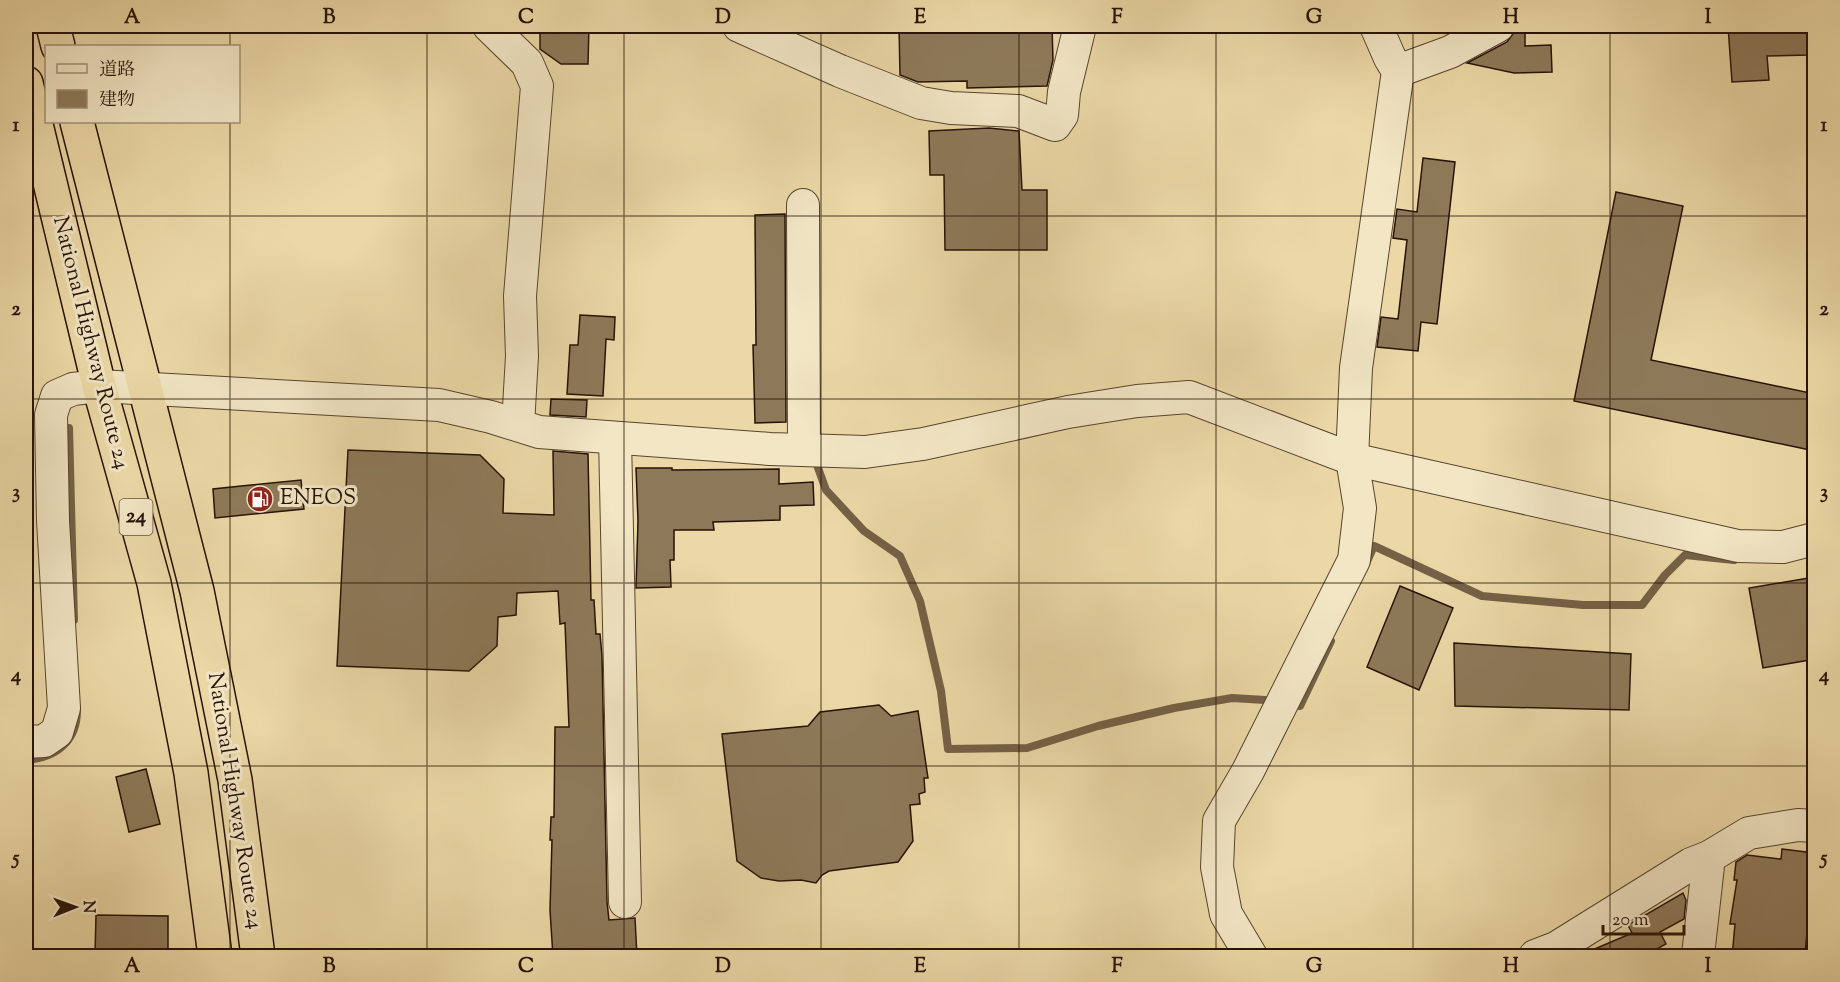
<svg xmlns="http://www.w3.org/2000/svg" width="1840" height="982" viewBox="0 0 1840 982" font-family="'Sorts Mill Goudy','Noto Serif JP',serif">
	<rect width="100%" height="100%" fill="#ebd8a6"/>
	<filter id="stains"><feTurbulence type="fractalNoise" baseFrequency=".00333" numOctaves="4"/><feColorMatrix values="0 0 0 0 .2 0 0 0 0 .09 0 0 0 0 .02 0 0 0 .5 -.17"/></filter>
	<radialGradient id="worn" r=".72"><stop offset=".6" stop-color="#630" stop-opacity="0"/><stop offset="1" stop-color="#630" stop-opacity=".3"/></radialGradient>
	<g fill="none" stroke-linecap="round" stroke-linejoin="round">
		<!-- stream -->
		<g stroke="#746146" stroke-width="8">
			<path d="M 69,428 L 74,620"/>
			<path d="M 817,465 L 826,490 L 864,531 L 900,556 L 920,601 L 941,691 L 948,749 L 1027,748 L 1098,726 L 1174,708 L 1232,698 L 1265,700 L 1300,706 L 1331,641"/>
			<path d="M 1366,564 L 1374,546 L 1482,596 L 1583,605 L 1642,605 L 1665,575 L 1685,555 L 1734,560"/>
			<path d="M 26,760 C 56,758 78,741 77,708"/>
		</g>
	</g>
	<!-- building -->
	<g fill="#8d7959" stroke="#271206" stroke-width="1.5">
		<path d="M 540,26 L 589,26 L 588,64 L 561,64 L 540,49 Z"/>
		<path d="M 899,26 L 1052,26 L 1053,60 L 1047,86 L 967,88 L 967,81 L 918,82 L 900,75 Z"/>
		<path d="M 1525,26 L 1525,46 L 1551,45 L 1552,72 L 1514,73 L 1467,63 L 1507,42 L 1515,31 Z"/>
		<path d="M 1728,26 L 1808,26 L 1809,55 L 1767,56 L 1769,80 L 1732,82 Z"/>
		<path d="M 989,128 L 1019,131 L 1022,190 L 1047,190 L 1047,250 L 945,250 L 944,175 L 930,175 L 929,131 Z"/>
		<path d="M 1423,158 L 1455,162 L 1437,324 L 1421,322 L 1418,351 L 1377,347 L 1381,317 L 1398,319 L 1407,240 L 1393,238 L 1397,209 L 1417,212 Z"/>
		<path d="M 1616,192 L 1683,206 L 1651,360 L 1815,394 L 1815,451 L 1574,401 Z"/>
		<path d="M 785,214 L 786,422 L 755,423 L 753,345 L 756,345 L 755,215 Z"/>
		<path d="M 580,315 L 615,317 L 614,340 L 606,339 L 603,396 L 567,394 L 570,345 L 578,345 Z"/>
		<path d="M 551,399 L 587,400 L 586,417 L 550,415 Z"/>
		<path d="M 348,450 L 480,455 L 504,479 L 503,513 L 554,515 L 553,451 L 588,454 L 591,600 L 594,600 L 596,634 L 600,634 L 602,656 L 607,902 L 609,920 L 635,918 L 637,957 L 553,957 L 550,910 L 552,840 L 550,840 L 551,817 L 554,817 L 555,727 L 569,727 L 565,623 L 560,624 L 558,591 L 517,593 L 516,615 L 498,617 L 497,646 L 469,671 L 337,666 Z"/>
		<path d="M 636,468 L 672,468 L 672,470 L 779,469 L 779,484 L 813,482 L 814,505 L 780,506 L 780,520 L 713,522 L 714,530 L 674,530 L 674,560 L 670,560 L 671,587 L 636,588 L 638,521 Z"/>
		<path d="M 301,480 L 304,509 L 215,518 L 213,489 Z"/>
		<path d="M 1815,577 L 1815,659 L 1763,668 L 1749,588 Z"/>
		<path d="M 1400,586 L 1453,608 L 1419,690 L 1367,667 Z"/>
		<path d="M 1454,643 L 1631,654 L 1629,710 L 1455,706 Z"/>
		<path d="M 879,705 L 891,716 L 918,711 L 928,778 L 924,778 L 925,792 L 919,794 L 920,804 L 910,805 L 913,841 L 898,862 L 829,871 L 822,875 L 816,883 L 801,880 L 779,881 L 761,878 L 737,861 L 722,734 L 808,726 L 820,712 Z"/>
		<path d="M 146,769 L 160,824 L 129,832 L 116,777 Z"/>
		<path d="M 1782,849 L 1814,853 L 1805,954 L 1765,949 L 1764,957 L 1732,957 L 1735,924 L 1730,924 L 1737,880 L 1734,880 L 1736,862 L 1747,855 L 1781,859 Z"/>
		<path d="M 1683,893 L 1686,900 L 1684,919 L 1660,932 L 1666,944 L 1642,957 L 1576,957 L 1632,933 L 1628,925 Z"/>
		<path d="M 96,915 L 168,916 L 168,957 L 95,955 Z"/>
	</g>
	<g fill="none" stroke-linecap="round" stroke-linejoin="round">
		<defs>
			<g id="minor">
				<path d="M 489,26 L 527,63 L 537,86 L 520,296 L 522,356 L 518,425"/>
				<path d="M 739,26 L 840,71 L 921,103 L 951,108 L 1018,111 L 1055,125 L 1062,115 L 1064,92 L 1080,26"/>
				<path d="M 1398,71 L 1450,52 L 1498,26"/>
				<path d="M 803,205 L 804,450"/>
				<path d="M 615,438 L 625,902"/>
				<path d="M 26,742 L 44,741 L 57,732 L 64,708 L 53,521 L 51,415 L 57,396 L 73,389 L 99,386 L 439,405 L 491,417 L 539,432 L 770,449 L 865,452 L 923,444 L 1068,412 L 1137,401 L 1189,397 L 1352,459 L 1738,546 L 1783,547 L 1814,539"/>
				<path d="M 1698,955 L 1709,857"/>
				<path d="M 1251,956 L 1226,914 L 1217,867 L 1219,821 L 1248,771 L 1354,560 L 1360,508 L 1352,459 L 1356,368 L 1398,71 L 1390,58 L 1376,26"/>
				<path d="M 1535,956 L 1556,948 L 1691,864 L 1709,857 L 1749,833 L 1798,825 L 1814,826"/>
			</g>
			<g id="highway">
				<path d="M 53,26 L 58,46"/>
				<path d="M 26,83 L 99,386 L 154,583 L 191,773 L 215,956"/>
				<path d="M 77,122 L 197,591 L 235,780 L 258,956"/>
			</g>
		</defs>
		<!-- minor casing -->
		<use href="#minor" stroke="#58442e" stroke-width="34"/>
		<!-- highway casing -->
		<use href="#highway" stroke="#271206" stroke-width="36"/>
		<!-- minor -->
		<use href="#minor" stroke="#f2e6c5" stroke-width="32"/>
		<!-- highway -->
		<use href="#highway" stroke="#ebd8a6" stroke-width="33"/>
	</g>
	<!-- grid -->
	<path fill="none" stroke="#271206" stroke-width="1.5" stroke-opacity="0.55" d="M 230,26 L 230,46M 427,26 L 427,956M 624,26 L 624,956M 821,26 L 821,956M 1019,26 L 1019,956M 1216,26 L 1216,956M 1413,26 L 1413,956M 1610,26 L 1610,956M 230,122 L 230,956M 26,216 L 1814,216M 26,399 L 1814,399M 26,583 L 1814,583M 26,766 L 1814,766"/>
	<!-- icons -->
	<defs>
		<symbol id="fuel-disc" viewBox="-11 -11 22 22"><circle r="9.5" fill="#8f2418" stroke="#f2e6c5"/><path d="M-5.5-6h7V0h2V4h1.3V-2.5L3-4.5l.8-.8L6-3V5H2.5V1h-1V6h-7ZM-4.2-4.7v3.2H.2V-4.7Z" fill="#fff"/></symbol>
	</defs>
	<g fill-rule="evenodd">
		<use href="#fuel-disc" x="245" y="484" width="30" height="30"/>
	</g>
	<g text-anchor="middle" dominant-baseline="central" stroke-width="6" stroke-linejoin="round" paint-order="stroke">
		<!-- shield labels -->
		<rect fill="#f2e6c5" stroke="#64523f" stroke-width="1.5" x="119.5" y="499" width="33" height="36" rx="4.5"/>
		<g font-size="21" font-weight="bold" fill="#271206">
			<text x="136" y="517">24</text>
		</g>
		<!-- street labels -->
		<g font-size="22" fill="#271206" stroke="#f2e6c5">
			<text transform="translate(90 343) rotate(76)">National Highway Route 24</text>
			<text transform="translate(234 801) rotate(81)">National Highway Route 24</text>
		</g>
		<!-- poi labels -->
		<g font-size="22" fill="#271206" stroke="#f2e6c5" text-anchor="start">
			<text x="280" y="499">ENEOS</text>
		</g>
	</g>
	<!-- margin -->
	<rect width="1840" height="982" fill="none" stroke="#ebd8a6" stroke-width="66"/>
	<!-- legend -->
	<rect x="45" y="45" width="195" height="78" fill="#f2e6c5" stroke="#a19179" stroke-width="1.5"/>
	<rect x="57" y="64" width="30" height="9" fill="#f2e6c5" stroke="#a19179" stroke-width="1.5"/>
	<text x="99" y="75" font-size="18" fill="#271206">道路</text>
	<rect x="57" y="90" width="30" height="18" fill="#8d7959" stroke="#a19179" stroke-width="1.5"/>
	<text x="99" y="105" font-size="18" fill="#271206">建物</text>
	<!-- north arrow -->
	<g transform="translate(75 907) rotate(89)" stroke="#f2e6c5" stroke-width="4.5" paint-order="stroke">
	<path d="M0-4.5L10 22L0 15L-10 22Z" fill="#271206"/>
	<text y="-9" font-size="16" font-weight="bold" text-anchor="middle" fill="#271206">N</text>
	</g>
	<!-- scale -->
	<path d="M1603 925v9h81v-9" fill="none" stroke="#271206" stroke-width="3"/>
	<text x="1612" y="925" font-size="18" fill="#271206" stroke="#f2e6c5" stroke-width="4.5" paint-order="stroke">20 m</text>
	<rect x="33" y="33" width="1774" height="916" fill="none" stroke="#271206" stroke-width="2"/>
	<g font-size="20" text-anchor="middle" font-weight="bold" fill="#271206">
		<text x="132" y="23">A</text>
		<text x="329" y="23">B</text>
		<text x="526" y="23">C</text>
		<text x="723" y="23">D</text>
		<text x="920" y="23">E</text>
		<text x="1117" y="23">F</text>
		<text x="1314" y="23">G</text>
		<text x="1511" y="23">H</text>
		<text x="1708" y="23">I</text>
		<text x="16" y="131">1</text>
		<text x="1824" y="131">1</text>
		<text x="16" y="315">2</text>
		<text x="1824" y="315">2</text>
		<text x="16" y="498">3</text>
		<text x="1824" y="498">3</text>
		<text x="16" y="681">4</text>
		<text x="1824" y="681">4</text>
		<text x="16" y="864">5</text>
		<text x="1824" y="864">5</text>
		<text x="132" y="972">A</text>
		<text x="329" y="972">B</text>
		<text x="526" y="972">C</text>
		<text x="723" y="972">D</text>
		<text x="920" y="972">E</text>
		<text x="1117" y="972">F</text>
		<text x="1314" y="972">G</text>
		<text x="1511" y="972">H</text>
		<text x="1708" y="972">I</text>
	</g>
	<rect width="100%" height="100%" filter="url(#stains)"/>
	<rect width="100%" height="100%" fill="url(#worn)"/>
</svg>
